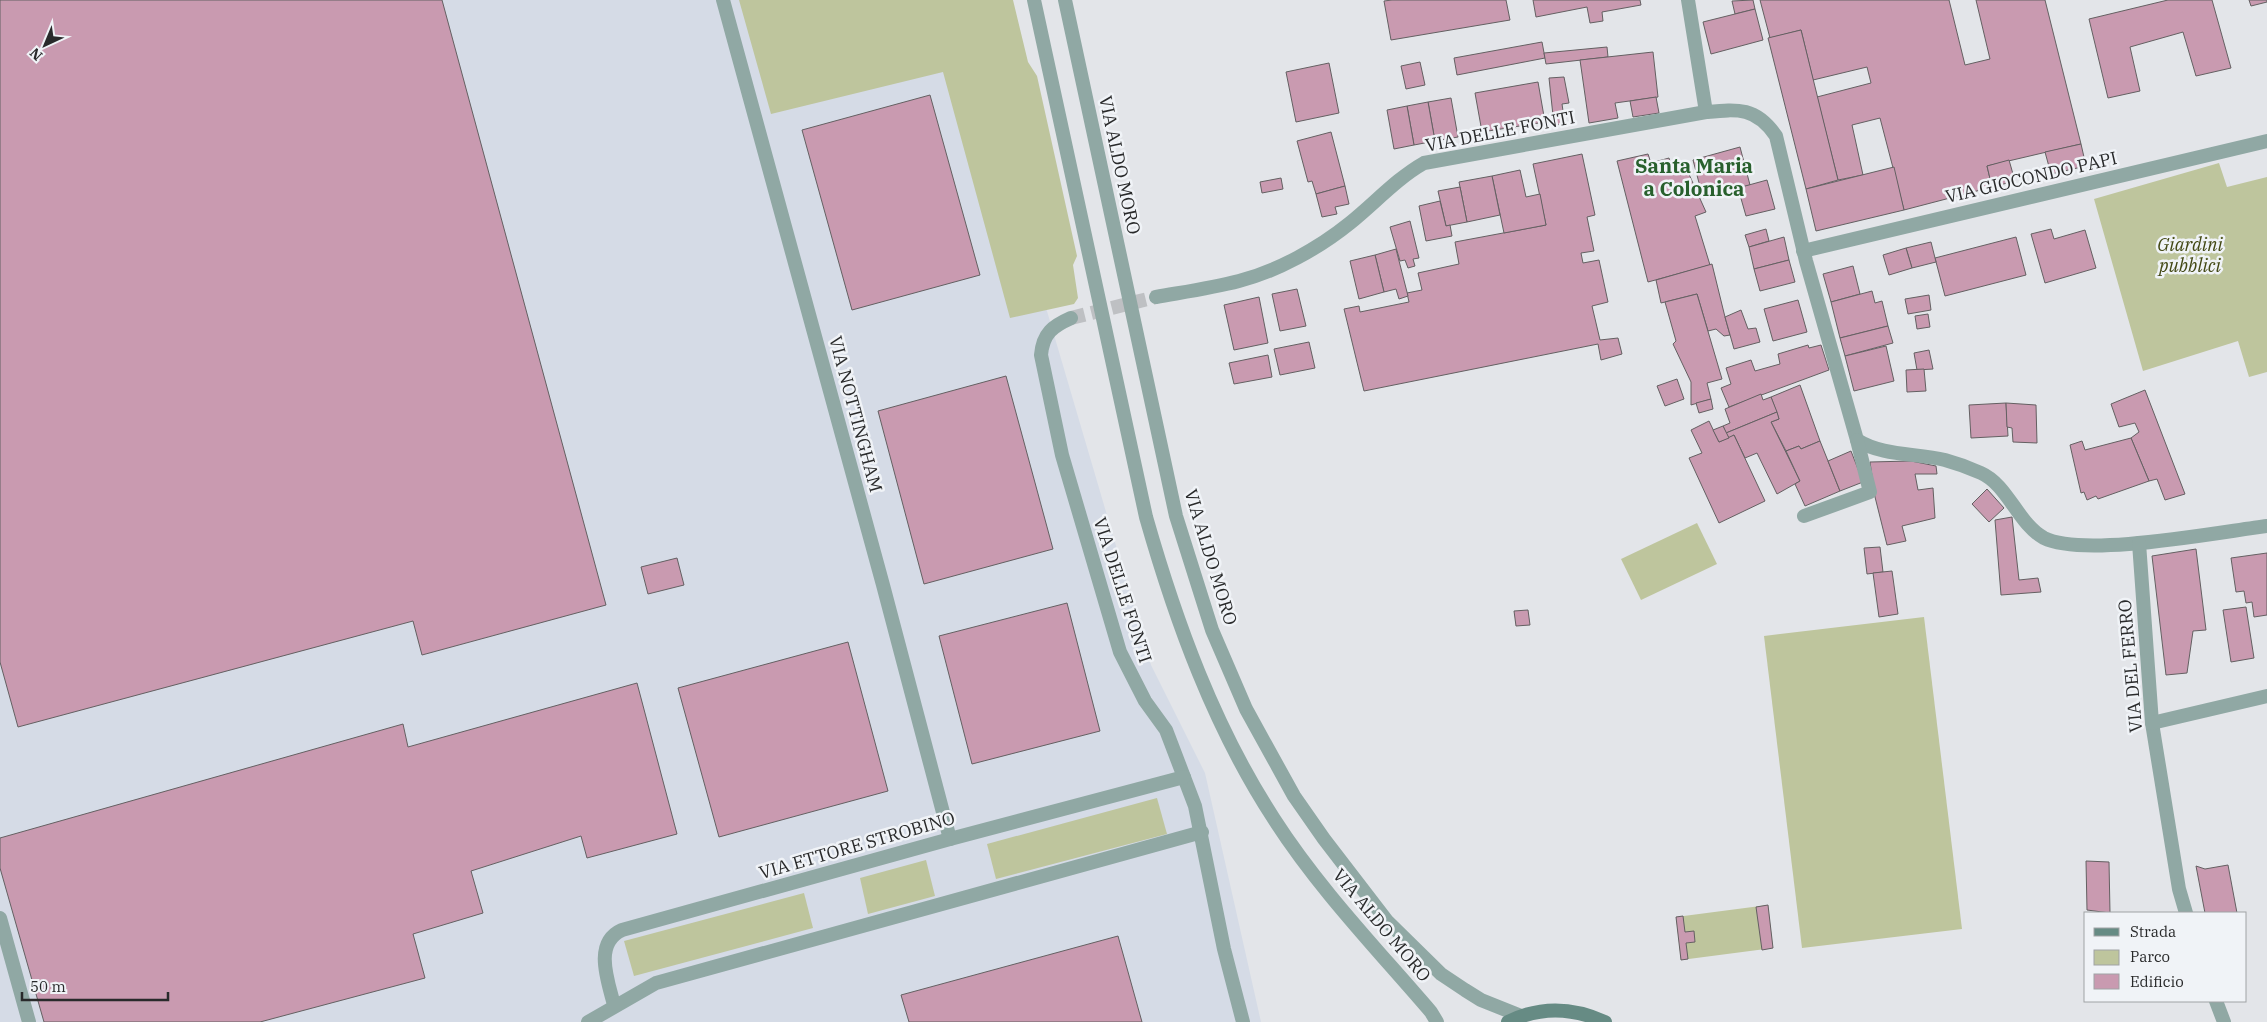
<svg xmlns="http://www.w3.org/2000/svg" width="2267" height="1022" viewBox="0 0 2267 1022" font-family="'IBM Plex Serif',serif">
	<rect width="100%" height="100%" fill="#e3e5e9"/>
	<!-- built -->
	<path fill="#d5dbe6" d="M 0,0 L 795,0 L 970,49 L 1151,665 L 1205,773 L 1261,1022 L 0,1022 Z"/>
	<!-- green -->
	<g fill="#bec59d">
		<path d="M 739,0 L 1013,0 L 1028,62 L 1037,76 L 1077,256 L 1073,265 L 1078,298 L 1074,304 L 1010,318 L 943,72 L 771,114 Z"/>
		<path d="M 2219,163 L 2227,187 L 2267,177 L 2267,372 L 2249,377 L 2238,341 L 2143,371 L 2094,199 Z"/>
		<path d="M 1697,523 L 1717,564 L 1641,600 L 1621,559 Z"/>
		<path d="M 1924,617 L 1962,929 L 1802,948 L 1764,636 Z"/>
		<path d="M 1157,798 L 1167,834 L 996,879 L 987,844 Z"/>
		<path d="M 926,860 L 935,896 L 868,914 L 860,878 Z"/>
		<path d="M 804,893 L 813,928 L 634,976 L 624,941 Z"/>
		<path d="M 1768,905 L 1773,948 L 1681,960 L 1676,917 Z"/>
	</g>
	<!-- building -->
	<g fill="#c99ab0" stroke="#646062">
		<path d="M 0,0 L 442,0 L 606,605 L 422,655 L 413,621 L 18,727 L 0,662 Z"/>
		<path d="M 1392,0 L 1506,0 L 1510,20 L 1391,40 L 1384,1 Z"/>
		<path d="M 1533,0 L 1640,0 L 1641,5 L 1602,12 L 1603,21 L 1590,23 L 1587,7 L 1536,17 Z"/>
		<path d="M 1753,0 L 1755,9 L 1735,14 L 1732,1 Z"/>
		<path d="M 1760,0 L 1949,0 L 1965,65 L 1990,59 L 1976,0 L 2045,0 L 2081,144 L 1987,166 L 1992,187 L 1904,210 L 1880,118 L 1852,125 L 1863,175 L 1838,180 L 1817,97 L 1871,83 L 1867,67 L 1813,80 L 1801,30 L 1770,38 Z"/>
		<path d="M 2168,0 L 2212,0 L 2231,68 L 2196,76 L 2183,32 L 2130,47 L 2140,91 L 2108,98 L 2089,19 Z"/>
		<path d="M 2249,0 L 2267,0 L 2267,2 L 2251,6 Z"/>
		<path d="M 1755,9 L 1763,40 L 1711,54 L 1703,22 Z"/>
		<path d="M 1801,30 L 1838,180 L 1806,189 L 1768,38 Z"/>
		<path d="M 1542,42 L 1545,58 L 1457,75 L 1454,58 Z"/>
		<path d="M 1607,47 L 1608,57 L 1546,64 L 1544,53 Z"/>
		<path d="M 1653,52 L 1658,97 L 1615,103 L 1618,118 L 1589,123 L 1580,60 Z"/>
		<path d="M 1420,62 L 1425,85 L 1406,89 L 1401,66 Z"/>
		<path d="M 1329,63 L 1339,113 L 1296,122 L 1286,72 Z"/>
		<path d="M 1564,77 L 1569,103 L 1562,104 L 1565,124 L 1554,125 L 1549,78 Z"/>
		<path d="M 1538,82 L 1545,122 L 1482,132 L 1475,93 Z"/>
		<path d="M 930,95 L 980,275 L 852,310 L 802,130 Z"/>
		<path d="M 1656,97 L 1659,113 L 1633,117 L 1630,101 Z"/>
		<path d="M 1451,98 L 1458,137 L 1435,141 L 1428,102 Z"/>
		<path d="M 1428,102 L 1435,141 L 1414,145 L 1407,106 Z"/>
		<path d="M 1407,106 L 1414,145 L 1394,149 L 1387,110 Z"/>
		<path d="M 1331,132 L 1345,186 L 1316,194 L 1312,181 L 1308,182 L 1297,141 Z"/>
		<path d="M 2081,144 L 2086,166 L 2051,174 L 2045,152 Z"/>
		<path d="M 1740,147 L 1750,185 L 1703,198 L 1693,160 Z"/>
		<path d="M 1582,154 L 1595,215 L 1587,217 L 1594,251 L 1581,253 L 1583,263 L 1599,260 L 1608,302 L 1592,306 L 1600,340 L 1618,338 L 1622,354 L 1601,360 L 1598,344 L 1364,391 L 1344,309 L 1359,306 L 1360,312 L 1409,302 L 1407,293 L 1422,290 L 1418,273 L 1459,264 L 1455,242 L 1546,225 L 1533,164 Z"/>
		<path d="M 1648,154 L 1651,163 L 1669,158 L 1671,165 L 1683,161 L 1706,212 L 1695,216 L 1710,265 L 1648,282 L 1617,161 Z"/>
		<path d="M 2009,160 L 2015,181 L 1992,187 L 1987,166 Z"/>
		<path d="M 1894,167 L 1904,210 L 1816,231 L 1806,189 Z"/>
		<path d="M 1520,170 L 1526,197 L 1540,194 L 1546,225 L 1504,233 L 1492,176 Z"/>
		<path d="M 1492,176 L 1500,215 L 1467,222 L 1459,182 Z"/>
		<path d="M 1281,178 L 1283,189 L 1262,193 L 1260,182 Z"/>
		<path d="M 1767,180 L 1775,209 L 1746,216 L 1738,188 Z"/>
		<path d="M 1345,186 L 1349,204 L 1335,207 L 1337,214 L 1322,217 L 1316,194 Z"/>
		<path d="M 1460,187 L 1467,222 L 1446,226 L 1438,191 Z"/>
		<path d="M 1440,201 L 1446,226 L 1450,225 L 1452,236 L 1426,241 L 1419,206 Z"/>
		<path d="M 1410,221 L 1419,258 L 1413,259 L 1415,266 L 1408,268 L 1405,260 L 1400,261 L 1390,227 Z"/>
		<path d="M 1766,229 L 1769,241 L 1749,247 L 1745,235 Z"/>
		<path d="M 2051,229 L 2054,239 L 2085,230 L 2096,268 L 2045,283 L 2031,234 Z"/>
		<path d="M 1784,237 L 1789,260 L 1754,269 L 1749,247 Z"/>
		<path d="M 2016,237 L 2026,275 L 1945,296 L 1935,258 Z"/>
		<path d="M 1931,242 L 1936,262 L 1912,268 L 1906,248 Z"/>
		<path d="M 1906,248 L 1912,268 L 1889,275 L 1883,255 Z"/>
		<path d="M 1396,249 L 1408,296 L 1399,299 L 1396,289 L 1384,292 L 1375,255 Z"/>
		<path d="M 1375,255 L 1384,292 L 1359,299 L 1350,261 Z"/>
		<path d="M 1789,260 L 1795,282 L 1760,291 L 1754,269 Z"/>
		<path d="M 1712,264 L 1725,317 L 1730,335 L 1724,336 L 1716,329 L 1708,331 L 1697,294 L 1661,303 L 1656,280 Z"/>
		<path d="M 1853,266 L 1860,294 L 1831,302 L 1823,274 Z"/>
		<path d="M 1297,289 L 1306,326 L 1280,331 L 1272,294 Z"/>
		<path d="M 1872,291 L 1875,303 L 1882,301 L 1888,326 L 1840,338 L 1831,302 Z"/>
		<path d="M 1697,294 L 1722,379 L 1707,383 L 1711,399 L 1691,405 L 1691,382 L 1673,344 L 1676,341 L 1665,302 Z"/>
		<path d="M 1929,295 L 1931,310 L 1908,314 L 1905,299 Z"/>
		<path d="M 1259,297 L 1268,343 L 1234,350 L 1224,305 Z"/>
		<path d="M 1798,300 L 1807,332 L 1773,341 L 1764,309 Z"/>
		<path d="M 1741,310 L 1748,329 L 1756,328 L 1760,342 L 1734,349 L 1725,317 Z"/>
		<path d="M 1928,314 L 1930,327 L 1917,329 L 1915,316 Z"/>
		<path d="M 1888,326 L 1893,343 L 1845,356 L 1840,338 Z"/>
		<path d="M 1309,342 L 1315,368 L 1280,375 L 1274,349 Z"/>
		<path d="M 1808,345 L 1809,348 L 1821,345 L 1829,370 L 1729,407 L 1721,388 L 1731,384 L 1726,368 L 1751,360 L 1755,371 L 1780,364 L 1778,354 Z"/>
		<path d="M 1886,346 L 1894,381 L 1854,391 L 1845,356 Z"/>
		<path d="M 1929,350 L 1933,369 L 1917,370 L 1914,353 Z"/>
		<path d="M 1268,355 L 1272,377 L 1234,384 L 1229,363 Z"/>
		<path d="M 1924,369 L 1926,391 L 1907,392 L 1906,370 Z"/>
		<path d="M 1006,376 L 1053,549 L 924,584 L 878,411 Z"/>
		<path d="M 1677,379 L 1684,399 L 1665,406 L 1657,386 Z"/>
		<path d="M 1800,385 L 1820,441 L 1801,449 L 1799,446 L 1786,451 L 1771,422 L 1779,419 L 1771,397 Z"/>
		<path d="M 2145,390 L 2185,494 L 2165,500 L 2157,479 L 2149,481 L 2131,438 L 2139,432 L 2135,423 L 2119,427 L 2111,404 Z"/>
		<path d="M 1761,394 L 1763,400 L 1771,397 L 1777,412 L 1726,433 L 1723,426 L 1730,423 L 1725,409 Z"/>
		<path d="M 1711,399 L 1713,409 L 1699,413 L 1696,403 Z"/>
		<path d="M 2006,403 L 2008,436 L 1971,438 L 1969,405 Z"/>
		<path d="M 2006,403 L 2036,405 L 2037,443 L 2013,442 L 2012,428 L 2007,427 Z"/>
		<path d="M 1777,412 L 1779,419 L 1771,422 L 1800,481 L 1777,494 L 1757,453 L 1745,458 L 1734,435 L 1729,438 L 1726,433 Z"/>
		<path d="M 1709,421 L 1719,442 L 1734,435 L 1765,501 L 1719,523 L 1689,458 L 1702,453 L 1691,430 Z"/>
		<path d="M 1723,426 L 1729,438 L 1719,442 L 1713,430 Z"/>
		<path d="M 2131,438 L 2149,481 L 2098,499 L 2096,496 L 2087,500 L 2084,492 L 2081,493 L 2070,445 L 2082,441 L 2085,450 Z"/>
		<path d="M 1820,441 L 1840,491 L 1805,506 L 1795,484 L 1800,481 L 1786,451 L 1799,446 L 1801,449 Z"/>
		<path d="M 1851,451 L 1863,482 L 1840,491 L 1828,461 Z"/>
		<path d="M 1911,461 L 1936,466 L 1937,474 L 1915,474 L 1918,490 L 1933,488 L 1935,518 L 1902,526 L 1906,541 L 1887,545 L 1875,497 L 1870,462 Z"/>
		<path d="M 1987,489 L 2004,508 L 1989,522 L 1972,504 Z"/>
		<path d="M 2012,517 L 2019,580 L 2038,578 L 2041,592 L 2001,595 L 1995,520 Z"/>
		<path d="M 1880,547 L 1883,572 L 1867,574 L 1864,548 Z"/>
		<path d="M 2196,549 L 2206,630 L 2193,631 L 2187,673 L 2166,675 L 2152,556 Z"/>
		<path d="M 2267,553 L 2267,615 L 2254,617 L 2252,602 L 2246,603 L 2244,591 L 2236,592 L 2231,558 Z"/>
		<path d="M 677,558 L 684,585 L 648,594 L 641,567 Z"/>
		<path d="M 1892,571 L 1898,614 L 1879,617 L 1873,573 Z"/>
		<path d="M 1067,603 L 1100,731 L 972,764 L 939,636 Z"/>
		<path d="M 2246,607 L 2254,658 L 2231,662 L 2223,610 Z"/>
		<path d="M 1528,610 L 1530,625 L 1516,626 L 1514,611 Z"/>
		<path d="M 848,642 L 888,791 L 719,837 L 678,688 Z"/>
		<path d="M 637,683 L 677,834 L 587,858 L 581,836 L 471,871 L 483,913 L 413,934 L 425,978 L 260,1022 L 44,1022 L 0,868 L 0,838 L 403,724 L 408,747 Z"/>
		<path d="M 2086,861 L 2109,862 L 2110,913 L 2087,910 Z"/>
		<path d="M 2228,865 L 2237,913 L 2205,913 L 2196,866 L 2205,869 Z"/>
		<path d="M 1768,905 L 1773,948 L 1762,950 L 1756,907 Z"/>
		<path d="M 1683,916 L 1685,932 L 1694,931 L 1695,942 L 1686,943 L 1688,959 L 1681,960 L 1676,917 Z"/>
		<path d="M 1118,936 L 1142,1022 L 909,1022 L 901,995 Z"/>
	</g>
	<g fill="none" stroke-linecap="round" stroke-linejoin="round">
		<!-- minor-tunnel -->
		<path stroke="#bec0c3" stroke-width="14" stroke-dasharray="14 7" stroke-linecap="butt" d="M 1071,318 L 1156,297"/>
		<!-- minor -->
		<g stroke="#90a8a4" stroke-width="14">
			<path d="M 723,0 L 883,585 L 950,839"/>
			<path d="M 1688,0 L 1706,112"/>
			<path d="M 1803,251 L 2267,141"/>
			<path d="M 1156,297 C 1184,292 1212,288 1239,281 C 1278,271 1319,248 1350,223 C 1375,203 1396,179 1424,163 L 1706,112 C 1738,109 1756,107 1776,136 L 1806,261 L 1857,440 C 1882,456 1915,453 1945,460 C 1956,463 1970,468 1981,473 C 2008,485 2018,524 2044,538 C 2084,558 2219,532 2267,526"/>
			<path d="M 1071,318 C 1053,326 1043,333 1041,355 L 1062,455 L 1120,652 L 1145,701 L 1166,730 L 1195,806 L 1224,949 L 1243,1022"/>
			<path d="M 1804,516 L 1870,492 L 1857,440"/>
			<path d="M 2139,543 L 2152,723 L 2179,889 L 2186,913"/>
			<path d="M 2152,723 L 2267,696"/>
			<path d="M 0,918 L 29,1022"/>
			<path d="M 2216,1001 L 2224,1022"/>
			<path d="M 614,1005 C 608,981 593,943 622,930 L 950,839 L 1184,777"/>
			<path d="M 588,1022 L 656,983 L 1202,832"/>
		</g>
		<!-- tertiary -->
		<g stroke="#90a8a4" stroke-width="14">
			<path d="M 1034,0 L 1146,517 C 1176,622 1214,727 1274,819 C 1319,889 1377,949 1431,1012 L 1437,1022"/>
			<path d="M 1065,0 L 1176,516 L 1212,630 L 1246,709 L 1294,796 L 1324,839 L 1387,921 L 1441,974 L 1465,990 L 1481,1000 L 1521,1016"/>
		</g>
		<!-- secondary -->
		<path stroke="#668b84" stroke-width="14" d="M 1508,1022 C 1540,1006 1572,1007 1605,1022"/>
	</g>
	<g text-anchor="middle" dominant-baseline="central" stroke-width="5" stroke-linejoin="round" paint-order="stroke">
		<!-- street labels -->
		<g font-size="18" fill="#292a2b" stroke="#f0f3f7">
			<text transform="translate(1500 131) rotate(-11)">VIA DELLE FONTI</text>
			<text transform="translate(1120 165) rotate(78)">VIA ALDO MORO</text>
			<text transform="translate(2031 177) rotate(-13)">VIA GIOCONDO PAPI</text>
			<text transform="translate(856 414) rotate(75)">VIA NOTTINGHAM</text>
			<text transform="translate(1211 557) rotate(73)">VIA ALDO MORO</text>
			<text transform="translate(1123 590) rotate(72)">VIA DELLE FONTI</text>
			<text transform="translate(2130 666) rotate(-95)">VIA DEL FERRO</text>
			<text transform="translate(857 845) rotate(-16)">VIA ETTORE STROBINO</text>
			<text transform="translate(1382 925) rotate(50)">VIA ALDO MORO</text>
		</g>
		<!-- park labels -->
		<g font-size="18" font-style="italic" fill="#424813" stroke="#f0f3f7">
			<text x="2190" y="244">Giardini<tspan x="2190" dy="21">pubblici</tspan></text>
		</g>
		<!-- quarter labels -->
		<g font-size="20" font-weight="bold" fill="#28602d" stroke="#f0f3f7">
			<text x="1694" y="165">Santa Maria<tspan x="1694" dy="23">a Colonica</tspan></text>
		</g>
	</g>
	<!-- legend -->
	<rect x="2084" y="912" width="162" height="90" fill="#f0f3f7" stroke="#a0a3a5"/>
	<rect x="2094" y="928" width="25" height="8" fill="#668b84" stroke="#a0a3a5"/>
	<text x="2130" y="937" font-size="15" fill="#292a2b">Strada</text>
	<rect x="2094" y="950" width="25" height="15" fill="#bec59d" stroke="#a0a3a5"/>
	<text x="2130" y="962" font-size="15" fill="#292a2b">Parco</text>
	<rect x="2094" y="974" width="25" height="15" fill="#c99ab0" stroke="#a0a3a5"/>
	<text x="2130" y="987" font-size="15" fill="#292a2b">Edificio</text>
	<!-- north arrow -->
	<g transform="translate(45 45) rotate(224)" stroke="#f0f3f7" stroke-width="4" paint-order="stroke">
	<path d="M0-4L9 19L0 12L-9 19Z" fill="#292a2b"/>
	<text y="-8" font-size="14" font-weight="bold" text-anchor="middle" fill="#292a2b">N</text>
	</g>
	<!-- scale -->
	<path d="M22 992v8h146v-8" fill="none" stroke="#292a2b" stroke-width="2.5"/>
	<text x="30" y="992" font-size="15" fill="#292a2b" stroke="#f0f3f7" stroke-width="4" paint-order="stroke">50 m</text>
</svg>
